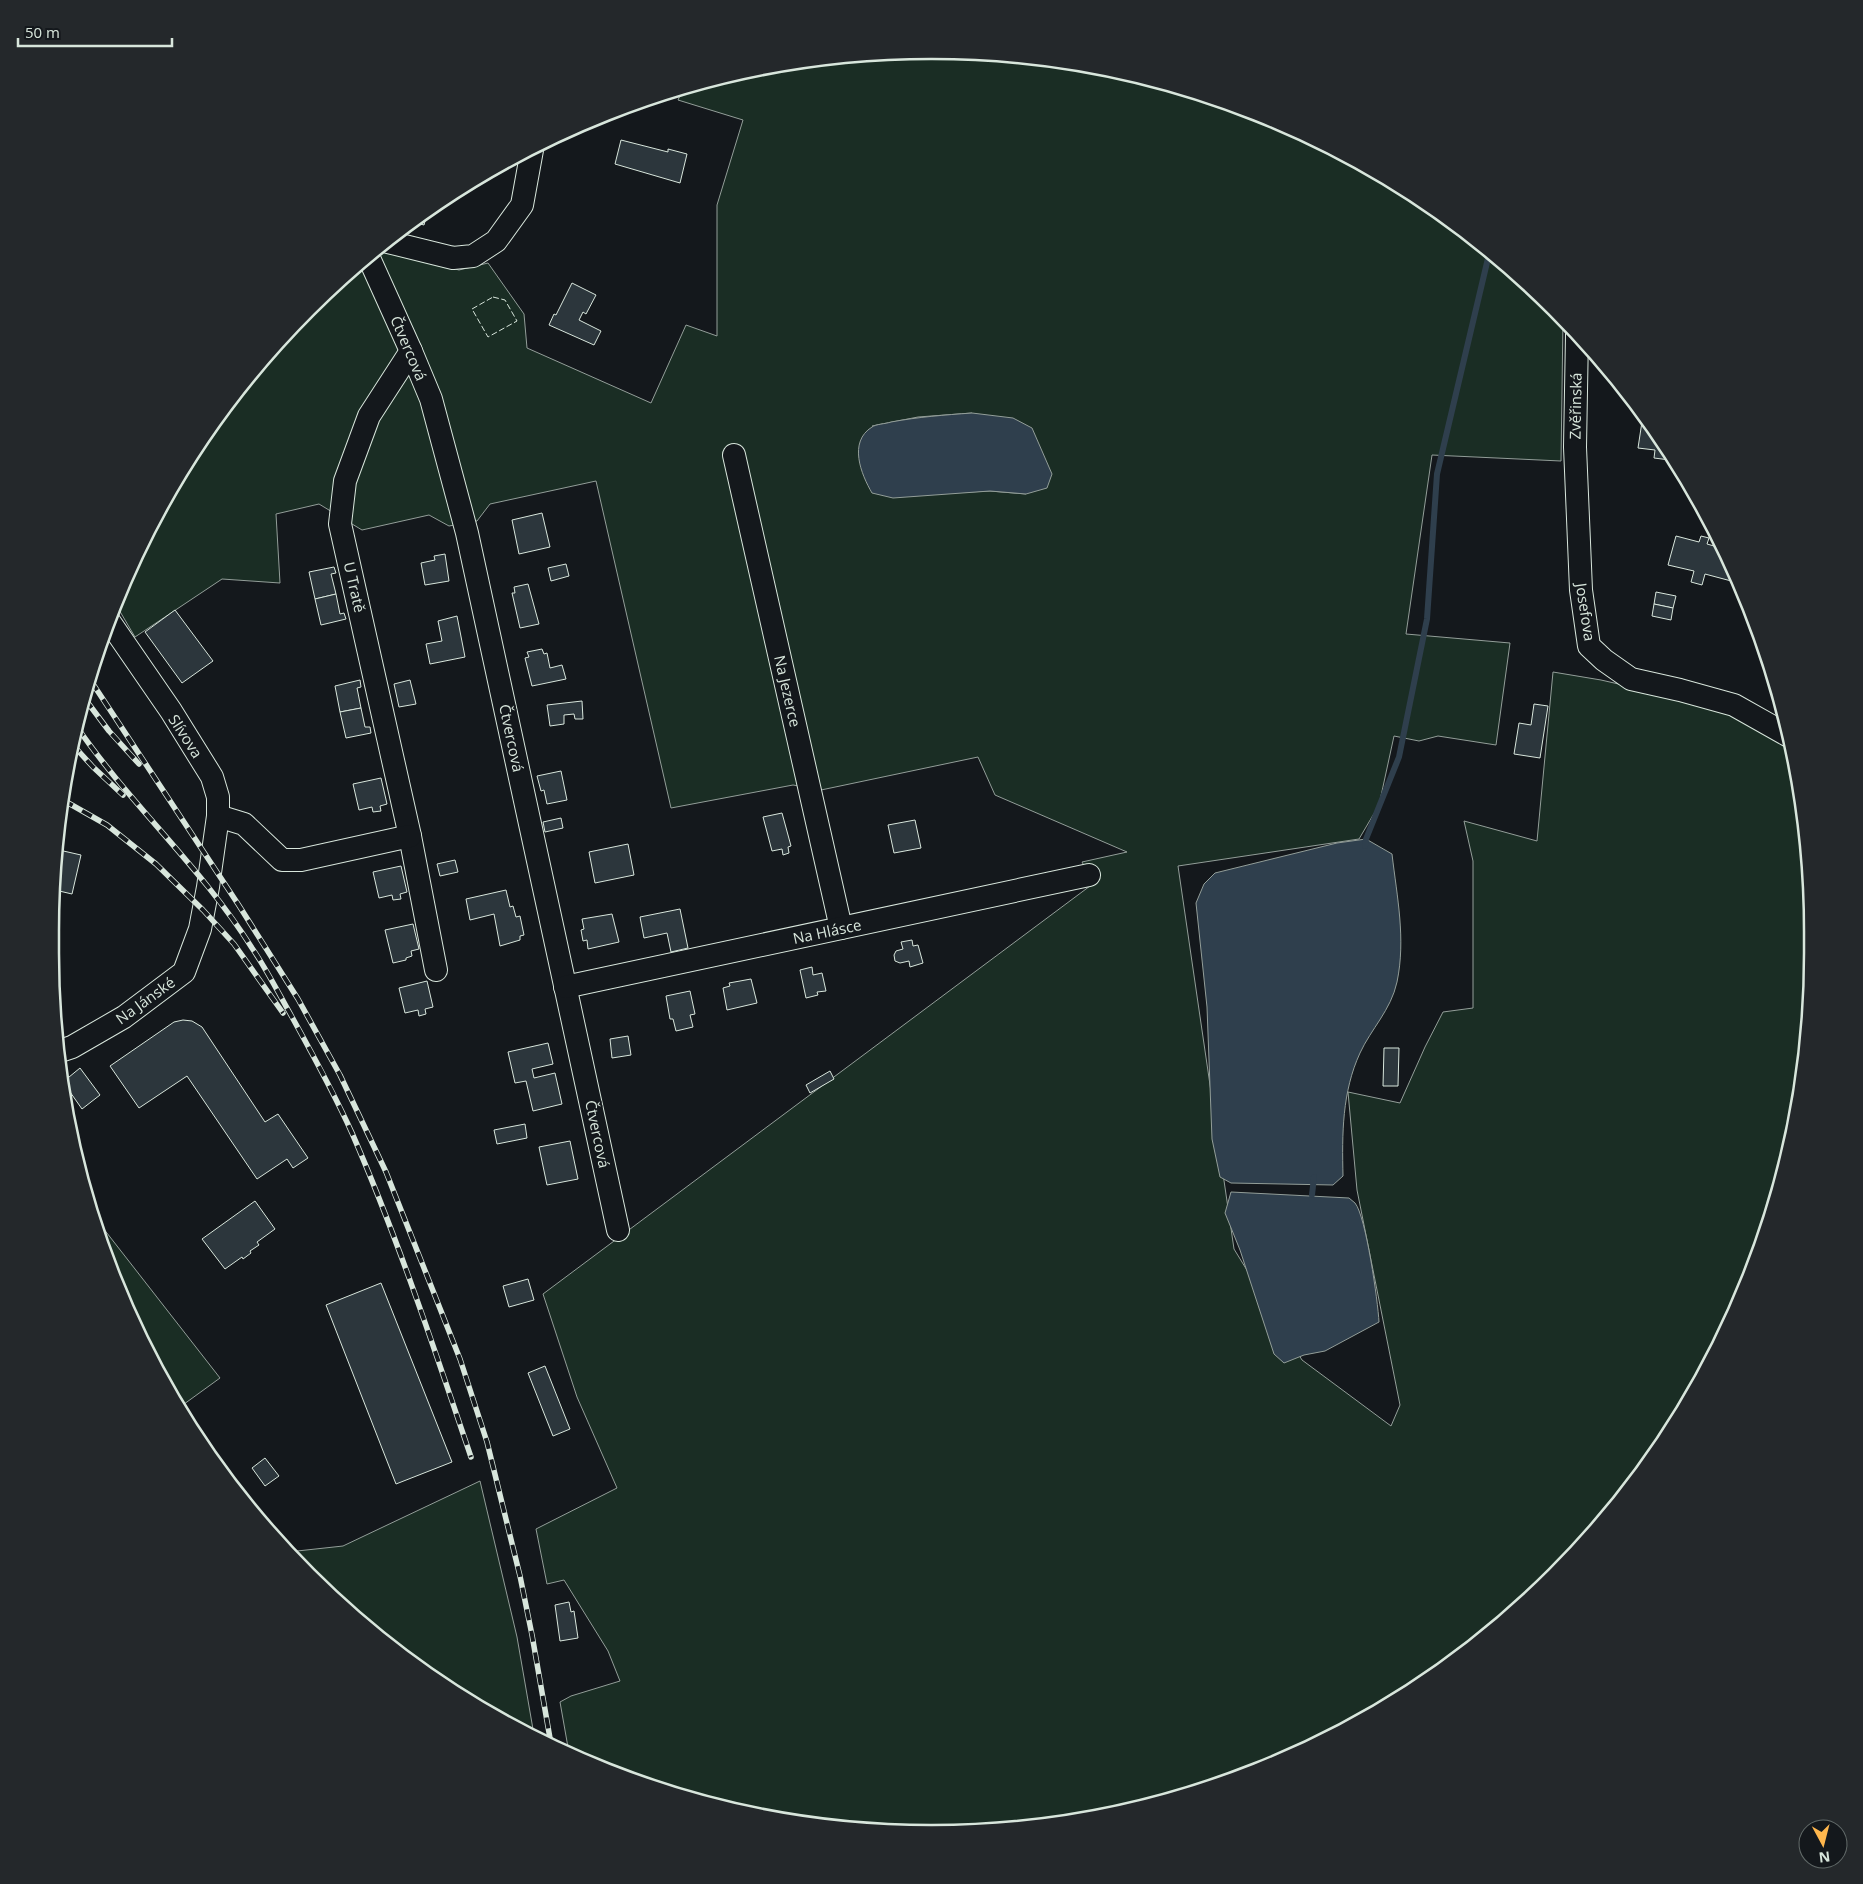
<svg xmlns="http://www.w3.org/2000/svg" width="1863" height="1884" viewBox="0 0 1863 1884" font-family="'Open Sans',sans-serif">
	<rect width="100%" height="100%" fill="#14181c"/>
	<!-- green -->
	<g fill="#1a2d24" stroke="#939e99" fill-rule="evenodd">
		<path d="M 931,50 L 1103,67 L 1269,117 L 1421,198 L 1555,308 L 1563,318 L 1561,461 L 1432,455 L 1406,634 L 1510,643 L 1496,745 L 1438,736 L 1419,741 L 1394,736 L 1379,805 L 1359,839 L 1178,866 L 1234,1249 L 1302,1360 L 1391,1426 L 1400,1405 L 1357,1190 L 1348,1092 L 1400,1103 L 1425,1047 L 1443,1012 L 1473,1008 L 1473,861 L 1464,821 L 1537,841 L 1553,672 L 1601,680 L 1728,709 L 1792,746 L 1796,759 L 1813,932 L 1796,1124 L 1746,1290 L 1665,1442 L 1555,1576 L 1421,1685 L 1269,1767 L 1104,1817 L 932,1834 L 760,1817 L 594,1767 L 569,1753 L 560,1702 L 571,1696 L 620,1681 L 608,1651 L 564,1580 L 547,1584 L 536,1529 L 617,1488 L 577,1397 L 543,1294 L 1090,886 L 1089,875 L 1082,862 L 1127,852 L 995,795 L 978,757 L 821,790 L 793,785 L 671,808 L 596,481 L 490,504 L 477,521 L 449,526 L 429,515 L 362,530 L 319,504 L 276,514 L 280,583 L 222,579 L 135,637 L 115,603 L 117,594 L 198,442 L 308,308 L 379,250 L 459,270 L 488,263 L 524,314 L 527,348 L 651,403 L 686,325 L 717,336 L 717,205 L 743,120 L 678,100 L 682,91 L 759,67 ZM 972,413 L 1026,494 L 990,491 L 946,493 L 872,426 L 918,417 Z"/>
		<path d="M 96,1219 L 220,1378 L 180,1407 L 117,1290 Z"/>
		<path d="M 480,1481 L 517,1637 L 534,1735 L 442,1686 L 308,1576 L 288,1552 L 343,1546 Z"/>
	</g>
	<!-- water -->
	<g fill="#2f3f4d" stroke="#939e99">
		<path d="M 972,413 L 1013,418 L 1032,428 L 1052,474 L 1047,488 L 1026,494 L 990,491 L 893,498 L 872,493 C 861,474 848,442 872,427 C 876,424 885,424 891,422 C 918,417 944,415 972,413 Z"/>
		<path d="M 1366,839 L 1392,854 C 1397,897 1406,939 1397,982 C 1391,1010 1371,1029 1360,1053 C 1342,1092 1342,1134 1343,1176 L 1333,1185 L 1231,1183 L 1220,1177 L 1212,1139 L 1207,1007 L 1196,903 L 1204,884 L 1215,873 L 1337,843 Z"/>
		<path d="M 1231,1192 L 1349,1198 C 1351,1200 1353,1201 1355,1203 C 1366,1216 1378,1302 1379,1322 L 1325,1351 L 1304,1355 L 1284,1363 L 1274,1354 L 1240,1250 L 1225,1213 Z"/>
	</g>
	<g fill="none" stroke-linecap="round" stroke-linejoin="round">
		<!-- stream -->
		<g stroke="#2f3f4d" stroke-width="6">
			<path d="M 1365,846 L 1366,839 L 1399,757 L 1427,619 L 1437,474 L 1489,254"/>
			<path d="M 1312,1195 L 1314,1177"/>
		</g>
	</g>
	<!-- building -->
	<g fill="#2c363c" stroke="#d8e6dc">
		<path d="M 621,140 L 668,152 L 668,149 L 687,154 L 680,183 L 615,164 Z"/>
		<path d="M 425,213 L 427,213 L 424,225 L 413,222 Z"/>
		<path d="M 572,283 L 596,295 L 586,314 L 583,312 L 579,320 L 601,331 L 594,345 L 549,325 L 554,314 L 556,315 Z"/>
		<path d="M 1643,415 L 1664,442 L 1671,453 L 1670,460 L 1654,458 L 1655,450 L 1638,448 Z"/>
		<path d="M 542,513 L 550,547 L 519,554 L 512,520 Z"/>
		<path d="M 1676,536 L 1699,542 L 1701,536 L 1709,538 L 1707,544 L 1721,548 L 1737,577 L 1735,582 L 1705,574 L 1702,585 L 1691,582 L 1694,571 L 1668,565 Z"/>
		<path d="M 445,554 L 449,581 L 425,585 L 421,563 L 435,560 L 434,556 Z"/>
		<path d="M 566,564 L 569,576 L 551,581 L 548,568 Z"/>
		<path d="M 334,567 L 336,573 L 331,574 L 336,594 L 315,599 L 309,572 Z"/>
		<path d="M 528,584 L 539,624 L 520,628 L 512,593 L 515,593 L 514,587 Z"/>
		<path d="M 1656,592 L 1676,596 L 1673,608 L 1654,604 Z"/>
		<path d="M 336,594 L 340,614 L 344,613 L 346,619 L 321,625 L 315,599 Z"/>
		<path d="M 1654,604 L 1673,608 L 1671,620 L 1652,616 Z"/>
		<path d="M 175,610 L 213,661 L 182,683 L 145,632 Z"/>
		<path d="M 457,616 L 465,657 L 430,664 L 426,644 L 442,641 L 438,621 Z"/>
		<path d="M 542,649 L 544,654 L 547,653 L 550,668 L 562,665 L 566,679 L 532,686 L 525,658 L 529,657 L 527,652 Z"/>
		<path d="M 360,680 L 361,687 L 357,688 L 361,708 L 340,712 L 335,686 Z"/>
		<path d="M 410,680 L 416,704 L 399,707 L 394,684 Z"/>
		<path d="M 582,701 L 583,719 L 575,719 L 574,714 L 564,715 L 564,724 L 550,726 L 547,705 Z"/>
		<path d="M 1534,704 L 1548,706 L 1540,758 L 1514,754 L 1519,723 L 1531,725 Z"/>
		<path d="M 361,708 L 365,727 L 370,727 L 371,733 L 346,738 L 340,712 Z"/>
		<path d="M 561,771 L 567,800 L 547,804 L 544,790 L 541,791 L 537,776 Z"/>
		<path d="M 381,778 L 387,804 L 380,806 L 381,811 L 373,812 L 372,807 L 359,810 L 353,784 Z"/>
		<path d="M 782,813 L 791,846 L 788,847 L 789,853 L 783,855 L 782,849 L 772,851 L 763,817 Z"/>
		<path d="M 561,818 L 563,828 L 545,832 L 543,822 Z"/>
		<path d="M 915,820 L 921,848 L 894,853 L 888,825 Z"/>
		<path d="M 628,844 L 634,875 L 595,883 L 589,852 Z"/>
		<path d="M 59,850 L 81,855 L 72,894 L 55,890 Z"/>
		<path d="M 455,860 L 458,872 L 440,876 L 437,864 Z"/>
		<path d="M 401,866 L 407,892 L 400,894 L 401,899 L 393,900 L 392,895 L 379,898 L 373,872 Z"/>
		<path d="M 506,890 L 510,907 L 513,906 L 516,917 L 520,916 L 524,935 L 520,936 L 520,940 L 500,946 L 494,914 L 470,920 L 466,899 Z"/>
		<path d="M 680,909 L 688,948 L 671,952 L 667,933 L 644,938 L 640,917 Z"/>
		<path d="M 612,914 L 619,942 L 588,949 L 587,940 L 583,941 L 581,930 L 584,929 L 582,919 Z"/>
		<path d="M 413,924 L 419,949 L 411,951 L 412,956 L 406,958 L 406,960 L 393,963 L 385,930 Z"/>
		<path d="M 912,940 L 913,946 L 918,945 L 923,963 L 910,967 L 909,961 L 900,963 L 895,961 L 894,955 L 896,951 L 903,949 L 901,942 Z"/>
		<path d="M 812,967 L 813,975 L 822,973 L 826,991 L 817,992 L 818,995 L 806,998 L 800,970 Z"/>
		<path d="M 751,979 L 757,1003 L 727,1010 L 723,988 L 730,986 L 729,983 Z"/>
		<path d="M 427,981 L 433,1007 L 425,1009 L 426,1014 L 419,1016 L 418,1010 L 405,1013 L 399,988 Z"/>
		<path d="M 690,991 L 695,1014 L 690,1015 L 693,1027 L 676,1031 L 673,1019 L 670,1019 L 666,996 Z"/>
		<path d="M 183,1020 L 192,1021 L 202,1027 L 265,1122 L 278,1114 L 308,1158 L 293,1168 L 287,1159 L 257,1179 L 187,1076 L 139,1108 L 110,1066 L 174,1022 Z"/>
		<path d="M 628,1036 L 631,1055 L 612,1058 L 610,1039 Z"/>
		<path d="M 548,1043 L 553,1064 L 532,1069 L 534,1078 L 555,1073 L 562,1104 L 533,1111 L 526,1081 L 515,1083 L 508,1052 Z"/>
		<path d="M 1384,1048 L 1399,1048 L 1398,1086 L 1383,1086 Z"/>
		<path d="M 80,1068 L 100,1095 L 82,1109 L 63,1082 Z"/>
		<path d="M 830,1071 L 834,1079 L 810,1093 L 806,1085 Z"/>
		<path d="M 525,1124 L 527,1138 L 497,1144 L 494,1130 Z"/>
		<path d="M 570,1141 L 578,1179 L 547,1185 L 539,1147 Z"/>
		<path d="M 255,1201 L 275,1229 L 257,1242 L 259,1245 L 250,1251 L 251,1253 L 243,1259 L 242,1257 L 225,1269 L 202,1239 Z"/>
		<path d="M 528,1279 L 534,1300 L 509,1307 L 503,1286 Z"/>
		<path d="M 381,1283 L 452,1462 L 396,1484 L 326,1305 Z"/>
		<path d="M 545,1366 L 570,1429 L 553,1436 L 528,1373 Z"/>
		<path d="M 265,1458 L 279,1476 L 265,1486 L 252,1468 Z"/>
		<path d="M 569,1602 L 571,1612 L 574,1611 L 578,1638 L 560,1641 L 555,1605 Z"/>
	</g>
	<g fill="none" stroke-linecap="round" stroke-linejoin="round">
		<defs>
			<g id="minor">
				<path d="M 388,242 L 453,258 L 473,256 L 496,241 L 522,205 L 532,150"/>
				<path d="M 369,258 L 411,351 L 431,399 L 467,533 L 618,1230"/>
				<path d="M 1577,335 L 1575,447 L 1581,590 L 1589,646 L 1604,660 L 1631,679 L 1680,690 L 1734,705 L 1789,736"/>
				<path d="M 411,351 L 369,416 L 345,481 L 340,524 L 410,836 L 436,970"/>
				<path d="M 734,455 L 841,928"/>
				<path d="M 218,816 L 244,824 L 282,860 L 301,860 L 410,836"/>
				<path d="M 565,987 L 1089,875"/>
				<path d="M 60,1051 L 72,1047 L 124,1017 L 184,972 L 200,929 L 208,887 L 218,816 L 218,797 L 212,777 L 171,711 L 109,621"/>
			</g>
		</defs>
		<!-- minor casing -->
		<use href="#minor" stroke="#d8e6dc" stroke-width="24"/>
		<!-- minor -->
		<use href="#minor" stroke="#14181c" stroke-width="22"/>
		<defs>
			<g id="rail">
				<path d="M 91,681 L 238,904 L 298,999 L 340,1075 L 386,1172 L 460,1359 L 487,1442 L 520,1576 L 532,1635 L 551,1744"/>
				<path d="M 85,699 L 109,731 L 139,764"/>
				<path d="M 77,727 C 130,804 202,868 252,948 C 267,970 279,994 292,1017 C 313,1055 334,1093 352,1133 C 398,1239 434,1348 471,1457"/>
				<path d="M 72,744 L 93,767 L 123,795"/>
				<path d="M 63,800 L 107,825 L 156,864 L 203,910 L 234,944 L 283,1013"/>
			</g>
		</defs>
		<!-- rail casing -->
		<use href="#rail" stroke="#d8e6dc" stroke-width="5.5"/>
		<!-- rail -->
		<use href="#rail" stroke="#14181c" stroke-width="4" stroke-dasharray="11" stroke-linecap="butt"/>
		<!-- fence -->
		<path stroke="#d8e6dc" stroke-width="1" stroke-dasharray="6 2.5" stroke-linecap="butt" d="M 493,297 L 505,300 L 517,321 L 488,337 L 472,309 Z"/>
	</g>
	<g text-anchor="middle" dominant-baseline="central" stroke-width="4" stroke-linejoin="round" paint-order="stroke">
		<!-- street labels -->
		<g font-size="15" fill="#d8e6dc" stroke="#14181c">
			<text transform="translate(409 348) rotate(67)">Čtvercová</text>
			<text transform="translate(1575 406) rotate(-89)">Zvěřinská</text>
			<text transform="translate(355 587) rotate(77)">U Tratě</text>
			<text transform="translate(1586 612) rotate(81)">Josefova</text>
			<text transform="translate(788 691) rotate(77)">Na Jezerce</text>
			<text transform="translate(186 736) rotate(57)">Slívova</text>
			<text transform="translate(512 738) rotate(78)">Čtvercová</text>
			<text transform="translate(827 931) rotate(-12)">Na Hlásce</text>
			<text transform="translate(145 1000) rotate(-36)">Na Jánské</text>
			<text transform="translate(598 1134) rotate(78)">Čtvercová</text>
		</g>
	</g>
	<!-- crop -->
	<path d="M0 0H1863V1884H0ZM931 59H932A872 872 0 0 1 1804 931V953A872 872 0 0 1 932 1825H931A872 872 0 0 1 59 953V931A872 872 0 0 1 931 59Z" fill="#24282b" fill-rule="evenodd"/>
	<path fill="none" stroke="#d8e6dc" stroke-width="2.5" d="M931 59H932A872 872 0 0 1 1804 931V953A872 872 0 0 1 932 1825H931A872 872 0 0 1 59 953V931A872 872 0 0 1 931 59Z"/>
	<!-- north arrow -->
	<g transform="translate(1823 1844) rotate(173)"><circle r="24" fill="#14181c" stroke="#626a69"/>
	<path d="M0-4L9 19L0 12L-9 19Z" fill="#ffb74d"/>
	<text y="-8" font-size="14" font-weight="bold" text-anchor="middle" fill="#d8e6dc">N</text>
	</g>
	<!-- scale -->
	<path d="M18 38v8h154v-8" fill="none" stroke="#d8e6dc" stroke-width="2.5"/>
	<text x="25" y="38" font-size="15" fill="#d8e6dc" stroke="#14181c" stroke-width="4" paint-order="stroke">50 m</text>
</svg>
